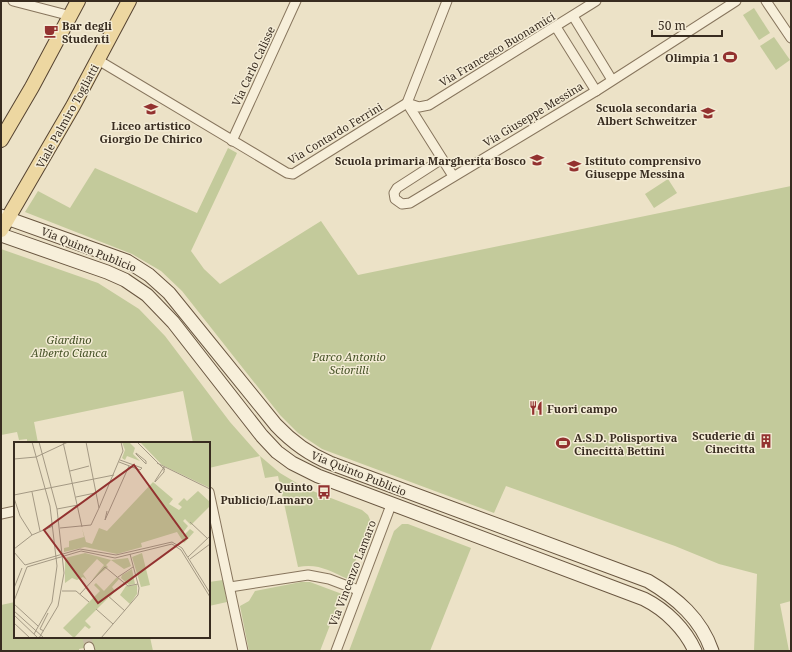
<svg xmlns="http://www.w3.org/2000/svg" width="792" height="652" viewBox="0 0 792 652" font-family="'Noto Serif',serif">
	<rect width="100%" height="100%" fill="#ece2c7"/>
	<!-- green -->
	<g fill="#c3ca9b">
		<path d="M 754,8 L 770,33 L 759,40 L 743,15 Z"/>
		<path d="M 774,37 L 790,60 L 776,70 L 760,46 Z"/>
		<path d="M 228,148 L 237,153 L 191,251 L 204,269 L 220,284 L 321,221 L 358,275 L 791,186 L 791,601 L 780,604 L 789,651 L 754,651 L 757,574 L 719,564 L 675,546 L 506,486 L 494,513 L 322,449 L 298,433 L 280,415 L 182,291 L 161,271 L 132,254 L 25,212 L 38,191 L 70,208 L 95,168 L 197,213 Z"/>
		<path d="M 668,179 L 677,193 L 654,208 L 645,194 Z"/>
		<path d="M 1,249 L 98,283 L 139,309 L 165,336 L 230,422 L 260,456 L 280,473 L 295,482 L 310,490 L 362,510 L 368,515 L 371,522 L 348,579 C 330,571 318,563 298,567 L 278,476 L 265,478 L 260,456 L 209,468 L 209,443 L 193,443 L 183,391 L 34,422 L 38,443 L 27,443 L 27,439 L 19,440 L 17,432 L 1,435 Z"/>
		<path d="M 402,524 L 408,524 L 471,548 L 430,651 L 349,651 L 394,531 Z"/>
		<path d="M 223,580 L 227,602 L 209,606 L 209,582 Z"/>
		<path d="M 301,582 L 310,582 L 342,594 L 320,651 L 249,651 L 240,606 L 249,601 L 255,591 Z"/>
		<path d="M 15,602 L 15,637 L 150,637 L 153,651 L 95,651 L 94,646 L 79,649 L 79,651 L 1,651 L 1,605 Z"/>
	</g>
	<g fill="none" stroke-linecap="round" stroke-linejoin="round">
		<!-- street-tunnel -->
		<path stroke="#c8bea6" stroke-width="9" stroke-dasharray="9 4.5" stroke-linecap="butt" d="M 87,637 L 89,647"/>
		<defs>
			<g id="street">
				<path d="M 13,1 L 71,16"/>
				<path d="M 766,1 L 791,38"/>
				<path d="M 573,16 L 612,80"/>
				<path d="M 556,27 L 596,91"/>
				<path d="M 98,60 L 287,173 L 293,174 L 407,103 L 447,1"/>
				<path d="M 407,103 L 419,107 L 429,105 L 596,1"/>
				<path d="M 407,103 L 453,176"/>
				<path d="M 232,141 L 296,1"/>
				<path d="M 442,159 L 397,188 L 394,193 L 395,199 L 402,204 L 410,203 L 596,91 L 736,1"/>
				<path d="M 209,492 L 243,651"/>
				<path d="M 1,514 L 15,511"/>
				<path d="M 230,587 L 308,575 L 329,579 L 358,590"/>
				<path d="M 89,647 L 90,651"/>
				<path d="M 336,651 L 391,505"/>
			</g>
			<g id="secondary">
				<path d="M 1,216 L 127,261 L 149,275 L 169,293 L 276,425 C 292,442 308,454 330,463 L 648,581 C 677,598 701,619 712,651"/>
				<path d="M 1,235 L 107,272 L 125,280 L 147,295 L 173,322 L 262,436 L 277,452 L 292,463 L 318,476 L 644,599 C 666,610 685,629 695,651"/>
			</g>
			<g id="primary">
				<path d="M 1,140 L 32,87 L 78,1"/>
				<path d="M 1,230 L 73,106 L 129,1"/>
			</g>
		</defs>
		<!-- street casing -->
		<use href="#street" stroke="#87755d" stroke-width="11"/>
		<!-- secondary casing -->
		<use href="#secondary" stroke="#695640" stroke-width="15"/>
		<!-- primary casing -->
		<use href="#primary" stroke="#554331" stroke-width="16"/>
		<!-- street -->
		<use href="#street" stroke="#f7efda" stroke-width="9"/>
		<!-- secondary -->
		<use href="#secondary" stroke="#f7efda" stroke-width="13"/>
		<!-- primary -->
		<use href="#primary" stroke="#edd7a1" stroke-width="14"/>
	</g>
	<!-- icons -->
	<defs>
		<symbol id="cafe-bare" viewBox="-9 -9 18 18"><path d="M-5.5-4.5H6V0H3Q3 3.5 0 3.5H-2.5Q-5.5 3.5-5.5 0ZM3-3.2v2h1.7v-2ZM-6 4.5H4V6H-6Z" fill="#933230" stroke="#f4ecd6" stroke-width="2.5" paint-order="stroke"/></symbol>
		<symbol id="stadium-bare" viewBox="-9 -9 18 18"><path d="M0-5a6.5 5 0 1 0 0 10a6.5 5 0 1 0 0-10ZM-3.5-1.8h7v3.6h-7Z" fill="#933230" stroke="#f4ecd6" stroke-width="2.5" paint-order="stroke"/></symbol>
		<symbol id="school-bare" viewBox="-9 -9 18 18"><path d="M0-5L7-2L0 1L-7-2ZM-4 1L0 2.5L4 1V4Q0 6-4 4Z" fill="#933230" stroke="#f4ecd6" stroke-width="2.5" paint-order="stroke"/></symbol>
		<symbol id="restaurant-bare" viewBox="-9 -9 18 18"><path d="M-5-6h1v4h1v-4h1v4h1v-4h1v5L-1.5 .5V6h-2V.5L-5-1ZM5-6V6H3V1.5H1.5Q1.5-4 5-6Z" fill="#933230" stroke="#f4ecd6" stroke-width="2.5" paint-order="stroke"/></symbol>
		<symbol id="building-bare" viewBox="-9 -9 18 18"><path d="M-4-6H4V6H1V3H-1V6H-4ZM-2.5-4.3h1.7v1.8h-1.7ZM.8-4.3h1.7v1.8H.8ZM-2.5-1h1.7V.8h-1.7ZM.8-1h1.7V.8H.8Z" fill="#933230" stroke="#f4ecd6" stroke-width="2.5" paint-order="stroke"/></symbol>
		<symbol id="bus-bare" viewBox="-9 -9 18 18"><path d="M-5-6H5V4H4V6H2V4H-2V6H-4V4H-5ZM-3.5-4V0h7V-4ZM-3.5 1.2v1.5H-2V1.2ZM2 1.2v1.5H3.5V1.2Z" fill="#933230" stroke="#f4ecd6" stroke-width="2.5" paint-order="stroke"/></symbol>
	</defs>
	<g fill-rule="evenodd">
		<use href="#cafe-bare" x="41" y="21" width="20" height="20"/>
		<use href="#stadium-bare" x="720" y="47" width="20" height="20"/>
		<use href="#school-bare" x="141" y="99" width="20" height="20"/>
		<use href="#school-bare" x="698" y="103" width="20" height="20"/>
		<use href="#school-bare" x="527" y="150" width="20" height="20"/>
		<use href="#school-bare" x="564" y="156" width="20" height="20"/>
		<use href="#restaurant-bare" x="526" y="398" width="20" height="20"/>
		<use href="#building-bare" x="756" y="431" width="20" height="20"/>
		<use href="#stadium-bare" x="553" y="433" width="20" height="20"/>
		<use href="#bus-bare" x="314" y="482" width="20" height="20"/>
	</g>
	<g text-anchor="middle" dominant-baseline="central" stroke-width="3" stroke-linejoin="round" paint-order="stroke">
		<!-- poi labels -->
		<g font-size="11" font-weight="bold" fill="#382c20" stroke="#f4ecd6" text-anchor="end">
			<text x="62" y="25" text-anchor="start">Bar degli<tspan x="62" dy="13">Studenti</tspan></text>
			<text x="719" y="57">Olimpia 1</text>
			<text x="697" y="107">Scuola secondaria<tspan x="697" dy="13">Albert Schweitzer</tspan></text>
			<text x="151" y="125" text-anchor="middle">Liceo artistico<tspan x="151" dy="13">Giorgio De Chirico</tspan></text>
			<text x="526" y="160">Scuola primaria Margherita Bosco</text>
			<text x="585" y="160" text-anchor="start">Istituto comprensivo<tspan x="585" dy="13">Giuseppe Messina</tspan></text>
			<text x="547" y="408" text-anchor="start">Fuori campo</text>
			<text x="755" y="435">Scuderie di<tspan x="755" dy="13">Cinecitta</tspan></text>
			<text x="574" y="437" text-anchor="start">A.S.D. Polisportiva<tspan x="574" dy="13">Cinecittà Bettini</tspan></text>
			<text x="313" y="486">Quinto<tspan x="313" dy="13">Publicio/Lamaro</tspan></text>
		</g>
		<!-- street labels -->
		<g font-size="11" fill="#382c20" stroke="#f4ecd6">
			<text transform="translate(497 49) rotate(-31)">Via Francesco Buonamici</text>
			<text transform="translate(253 66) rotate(-65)">Via Carlo Calisse</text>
			<text transform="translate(533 114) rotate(-31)">Via Giuseppe Messina</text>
			<text transform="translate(67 116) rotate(-61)">Viale Palmiro Togliatti</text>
			<text transform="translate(335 133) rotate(-31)">Via Contardo Ferrini</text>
			<text transform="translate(89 249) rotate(22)">Via Quinto Publicio</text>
			<text transform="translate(359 473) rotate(22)">Via Quinto Publicio</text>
			<text transform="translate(352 573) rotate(-69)">Via Vincenzo Lamaro</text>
		</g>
		<!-- park labels -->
		<g font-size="11" font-style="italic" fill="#475328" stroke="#f4ecd6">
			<text x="69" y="339">Giardino<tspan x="69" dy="13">Alberto Cianca</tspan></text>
			<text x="349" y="356">Parco Antonio<tspan x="349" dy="13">Sciorilli</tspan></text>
		</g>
	</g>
	<!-- overview -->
	<g transform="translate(14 442)">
		<rect width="196" height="196" fill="#ece2c7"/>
		<path d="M 108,0 L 115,0 L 121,6 L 119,12 L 126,19 L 113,14 L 111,18 L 108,16 L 111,8 ZM 126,0 L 196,0 L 196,46 L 148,23 ZM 139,40 L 159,57 L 155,62 L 165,68 L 168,65 L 164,62 L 170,56 L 173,59 L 184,49 L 196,60 L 196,64 L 177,83 L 171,77 L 169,79 L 174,84 L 168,92 L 170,93 L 176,87 L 180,90 L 170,101 L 163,90 L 127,101 L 128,105 L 103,112 L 71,105 L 50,110 L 50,106 L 55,105 L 55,99 L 70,95 L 68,86 L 72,100 L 78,102 L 85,86 L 93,89 ZM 71,111 L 97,118 L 114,116 L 117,124 L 110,127 L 97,118 L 92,123 L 94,125 L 78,138 L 90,123 L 83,117 L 69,132 L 73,138 L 69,135 L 63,138 L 58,136 L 51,141 L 51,116 ZM 128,111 L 136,143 L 127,145 L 118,115 ZM 118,127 L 121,142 L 115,143 L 107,136 L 108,133 ZM 103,135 L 105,137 L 98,145 L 101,149 L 96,155 L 94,153 L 94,156 L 71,179 L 77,185 L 75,187 L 71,184 L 60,196 L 49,186 L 86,149 L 80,143 L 82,141 L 90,149 ZM 123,143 L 123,152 L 116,162 L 106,153 L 112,144 Z" fill="#c3ca9b"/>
		<path fill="none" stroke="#a49984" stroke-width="1" d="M 18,0 L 36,64 L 43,124 L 38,160 L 20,192M 25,0 L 43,67 L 50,131 L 44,164 L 25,196M 49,0 L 68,85M 123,0 L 151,28M 122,11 L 132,19 L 132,22 L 122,12 ZM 0,17 L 22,15 L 54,0M 106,18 L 128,26M 105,20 L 126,28 L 128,26M 143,21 L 196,47M 150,25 L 150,30 L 141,40 L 141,39 ZM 56,29 L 75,24M 18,50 L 26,89M 0,53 L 100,33M 62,55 L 81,51M 0,56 L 6,74 L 18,93M 85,66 L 109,9 L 107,0M 43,67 L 64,63M 93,69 L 91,78 L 115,24M 176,80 L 194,97M 46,86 L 77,83 L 85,66 L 72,0M 0,107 L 18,93 L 39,84M 0,110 L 11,123M 174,115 L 196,94M 176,117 L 196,102M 11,123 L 66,107 L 102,113 L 158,100 L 168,106 L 196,151M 13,125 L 67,109 L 101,116 L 158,102 L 167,108 L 196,155M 104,135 L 119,125M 0,146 L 8,126M 48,149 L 62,149 L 75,160M 66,152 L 91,125 L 114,144 L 124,142M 93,153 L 111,169M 0,159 L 13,125M 0,162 L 24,184M 82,167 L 99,182M 0,169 L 30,196M 0,173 L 24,196M 0,181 L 16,196M 30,189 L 26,187 L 34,171M 87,196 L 124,153 L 125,146 L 116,112"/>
		<path fill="#933230" fill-opacity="0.15" stroke="#933230" stroke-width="2" d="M 120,23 L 173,96 L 84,161 L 30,88 Z"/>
		<rect width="196" height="196" fill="none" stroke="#382c20" stroke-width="2"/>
	</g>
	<!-- border -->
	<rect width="792" height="652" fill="none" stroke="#382c20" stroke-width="4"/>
	<!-- scale -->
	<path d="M652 30v6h70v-6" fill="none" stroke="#382c20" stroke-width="2"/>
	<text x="658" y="30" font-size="12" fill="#382c20" stroke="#f4ecd6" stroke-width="3" paint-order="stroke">50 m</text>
</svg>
